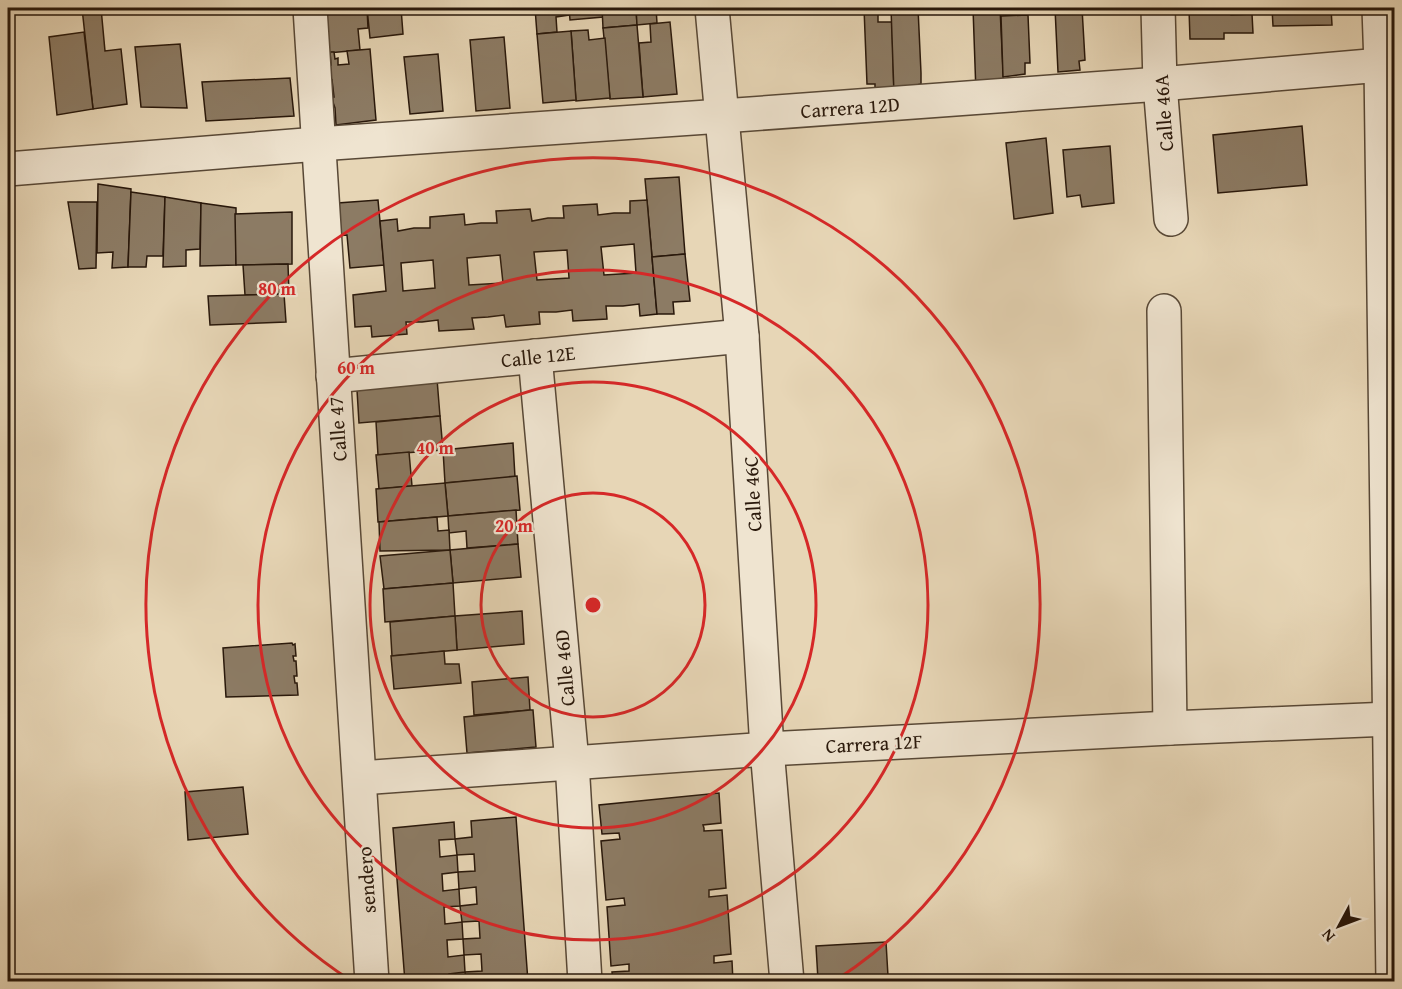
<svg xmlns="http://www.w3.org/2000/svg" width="1402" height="989" viewBox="0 0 1402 989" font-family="'Gentium Book Plus',serif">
	<rect width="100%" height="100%" fill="#e7d6b6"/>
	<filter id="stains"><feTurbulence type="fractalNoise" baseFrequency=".00333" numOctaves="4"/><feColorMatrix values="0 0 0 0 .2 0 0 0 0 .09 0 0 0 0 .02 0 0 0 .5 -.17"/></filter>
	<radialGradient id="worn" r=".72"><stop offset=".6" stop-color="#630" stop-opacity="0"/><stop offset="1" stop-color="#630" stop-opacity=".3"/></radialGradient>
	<!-- building -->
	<g fill="#8c7b64" stroke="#29180b" stroke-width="1.5" fill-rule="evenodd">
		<path d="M 82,8 L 101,8 L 105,51 L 121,49 L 127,104 L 93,109 Z"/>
		<path d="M 324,8 L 367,8 L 368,28 L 358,29 L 360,50 L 328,53 Z"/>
		<path d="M 367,8 L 401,8 L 403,34 L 370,38 Z"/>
		<path d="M 535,8 L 569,8 L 569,15 L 556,17 L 557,32 L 537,34 Z"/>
		<path d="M 569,8 L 602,8 L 603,17 L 570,20 Z"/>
		<path d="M 602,8 L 636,8 L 637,25 L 603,28 Z"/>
		<path d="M 636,8 L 658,8 L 656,8 L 657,23 L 637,25 Z"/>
		<path d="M 864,8 L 878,8 L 878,22 L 892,22 L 894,92 L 875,93 L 875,84 L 867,84 Z"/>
		<path d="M 891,8 L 918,8 L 921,73 L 921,84 L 916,85 L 916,89 L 894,95 Z"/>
		<path d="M 973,8 L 1000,8 L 1004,91 L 976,93 Z"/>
		<path d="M 1055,8 L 1082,8 L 1085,60 L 1079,61 L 1080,70 L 1058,72 Z"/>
		<path d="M 1197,8 L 1230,8 L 1231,15 L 1252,14 L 1253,33 L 1224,33 L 1224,39 L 1190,39 L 1189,9 Z"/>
		<path d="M 1272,8 L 1331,8 L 1332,25 L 1273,26 Z"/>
		<path d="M 1028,15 L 1030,63 L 1025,63 L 1025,74 L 1003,77 L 1001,16 Z"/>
		<path d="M 670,22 L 677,94 L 643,97 L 639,43 L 651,42 L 650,24 Z"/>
		<path d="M 637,25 L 643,97 L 610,99 L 603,28 Z"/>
		<path d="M 588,30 L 589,40 L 605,38 L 610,98 L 576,101 L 571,31 Z"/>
		<path d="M 571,31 L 576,100 L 543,103 L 537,34 Z"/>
		<path d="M 84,32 L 93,109 L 57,115 L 49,37 Z"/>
		<path d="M 504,37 L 510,108 L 476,111 L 470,40 Z"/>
		<path d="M 180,44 L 187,108 L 141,107 L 135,47 Z"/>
		<path d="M 370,49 L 376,120 L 336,125 L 335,108 L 331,97 L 334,97 L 332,80 L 330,81 L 329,65 L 331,65 L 330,52 L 334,52 L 335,59 L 338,58 L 338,65 L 349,64 L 347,51 Z"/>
		<path d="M 438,54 L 443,111 L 410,114 L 404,57 Z"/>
		<path d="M 290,78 L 294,116 L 206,121 L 202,82 Z"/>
		<path d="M 1302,126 L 1307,185 L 1218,193 L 1213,135 Z"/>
		<path d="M 1046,138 L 1053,213 L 1014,219 L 1006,143 Z"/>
		<path d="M 1110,146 L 1114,203 L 1082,207 L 1080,195 L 1067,197 L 1063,150 Z"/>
		<path d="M 679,177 L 685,254 L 652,257 L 645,179 Z"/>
		<path d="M 98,184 L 131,189 L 128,267 L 112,268 L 113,252 L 97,253 Z"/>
		<path d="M 131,192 L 165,197 L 163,256 L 147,256 L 146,267 L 128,267 Z"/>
		<path d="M 165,197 L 201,203 L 200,249 L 186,250 L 186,266 L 163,267 Z"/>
		<path d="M 378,200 L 384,265 L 350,268 L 347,235 L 327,237 L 324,204 Z"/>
		<path d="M 647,200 L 657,314 L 640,316 L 639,304 L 623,306 L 606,306 L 607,319 L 573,321 L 572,310 L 556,312 L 539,312 L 540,324 L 506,327 L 504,315 L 488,317 L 472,318 L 474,329 L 439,331 L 438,320 L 422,322 L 406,322 L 407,334 L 372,337 L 371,326 L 355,327 L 353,295 L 386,291 L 380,221 L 397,219 L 398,231 L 414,228 L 430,228 L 430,217 L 464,214 L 465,225 L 481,223 L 497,223 L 496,211 L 530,209 L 532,221 L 548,218 L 564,218 L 563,206 L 597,204 L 598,215 L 614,213 L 630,213 L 630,201 ZM 634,244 L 636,273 L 604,275 L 601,247 ZM 567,250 L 569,278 L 537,280 L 534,252 ZM 500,255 L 503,283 L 469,285 L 467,258 ZM 433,260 L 435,288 L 403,291 L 401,263 Z"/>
		<path d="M 68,202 L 97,202 L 96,268 L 79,269 Z"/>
		<path d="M 201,203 L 236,208 L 236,265 L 200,266 Z"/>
		<path d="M 292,212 L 292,264 L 236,265 L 235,214 Z"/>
		<path d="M 685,254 L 690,301 L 673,302 L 674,314 L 657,314 L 652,257 Z"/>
		<path d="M 288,264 L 289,294 L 245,295 L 243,265 Z"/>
		<path d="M 284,294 L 286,322 L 210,325 L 208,296 Z"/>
		<path d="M 437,379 L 440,416 L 359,423 L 357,390 Z"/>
		<path d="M 440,416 L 443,450 L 378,455 L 376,422 Z"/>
		<path d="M 513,443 L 515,477 L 445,483 L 443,450 Z"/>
		<path d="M 409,452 L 412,486 L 379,489 L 376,455 Z"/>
		<path d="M 517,476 L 520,510 L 448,516 L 445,483 Z"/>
		<path d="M 445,483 L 448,516 L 378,522 L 376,489 Z"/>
		<path d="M 516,510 L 518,544 L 467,548 L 466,531 L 449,533 L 448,516 Z"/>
		<path d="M 437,517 L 438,531 L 449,530 L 450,550 L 380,551 L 379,522 Z"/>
		<path d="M 518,544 L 521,577 L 453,583 L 450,550 Z"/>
		<path d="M 450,550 L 453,583 L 384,589 L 380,556 Z"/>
		<path d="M 453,583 L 455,616 L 385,622 L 383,589 Z"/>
		<path d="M 522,611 L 524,644 L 457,650 L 455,616 Z"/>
		<path d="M 455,616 L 457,650 L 392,656 L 390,622 Z"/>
		<path d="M 292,643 L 293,645 L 295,644 L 296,656 L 293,656 L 294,661 L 296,661 L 297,676 L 294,676 L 295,683 L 297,683 L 298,695 L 226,697 L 223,648 Z"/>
		<path d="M 444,651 L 445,664 L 459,664 L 461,683 L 394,689 L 391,656 Z"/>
		<path d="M 528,677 L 530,710 L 474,715 L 472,682 Z"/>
		<path d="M 530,710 L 533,710 L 536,747 L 467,753 L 464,717 Z"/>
		<path d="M 243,787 L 248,834 L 188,840 L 185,792 Z"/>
		<path d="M 719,793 L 721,823 L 703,825 L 704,828 L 704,831 L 722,830 L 726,888 L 709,890 L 709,897 L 727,895 L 731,954 L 714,956 L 714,963 L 732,961 L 733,982 L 613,982 L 612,972 L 629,971 L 629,964 L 611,966 L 607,907 L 625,905 L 624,898 L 606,900 L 601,841 L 620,839 L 619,833 L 602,834 L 599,805 Z"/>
		<path d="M 516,817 L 528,982 L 466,982 L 465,972 L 482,971 L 481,954 L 464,955 L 463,939 L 480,938 L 479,921 L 462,922 L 460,906 L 477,904 L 476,887 L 459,889 L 458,872 L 475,871 L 474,854 L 457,855 L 455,839 L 472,837 L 471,821 Z"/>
		<path d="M 454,822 L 455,839 L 439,840 L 440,857 L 457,855 L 458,872 L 442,874 L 443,891 L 459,889 L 460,906 L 444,907 L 445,924 L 462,922 L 463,939 L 447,940 L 448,957 L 464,955 L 465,972 L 449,974 L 449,982 L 405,982 L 393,828 Z"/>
		<path d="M 886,942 L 888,976 L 818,980 L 816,946 Z"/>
	</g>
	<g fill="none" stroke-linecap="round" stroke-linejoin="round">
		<defs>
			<g id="minor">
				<path d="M 310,8 L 372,982"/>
				<path d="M 712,8 L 742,336 L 767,749 L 787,982"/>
				<path d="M 1158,8 L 1160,84 L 1171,219"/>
				<path d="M 1379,8 L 1381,65 L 1393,982"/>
				<path d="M 8,169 L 318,144 L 722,116 L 1160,84 L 1381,65"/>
				<path d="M 1164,311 L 1170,728"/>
				<path d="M 535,356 L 572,762 L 585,982"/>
				<path d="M 333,376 L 742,336"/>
				<path d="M 360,778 L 767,749 L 1170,728 L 1390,719"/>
			</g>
		</defs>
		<!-- minor casing -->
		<use href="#minor" stroke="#584836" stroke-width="36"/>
		<!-- minor -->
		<use href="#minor" stroke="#efe4d0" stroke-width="33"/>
	</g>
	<!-- distance rings -->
	<g fill="none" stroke="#d62828" stroke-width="3">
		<circle cx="593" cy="605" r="112"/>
		<circle cx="593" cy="605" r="223"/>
		<circle cx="593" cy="605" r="335"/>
		<path d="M350 980A447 447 0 1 1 836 980"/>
	</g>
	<g text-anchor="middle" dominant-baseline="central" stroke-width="4.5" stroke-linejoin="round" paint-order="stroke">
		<!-- street labels -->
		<g font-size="20" fill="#29180b" stroke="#efe4d0">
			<text transform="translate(850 107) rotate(-4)">Carrera 12D</text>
			<text transform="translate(1163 113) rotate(-94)">Calle 46A</text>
			<text transform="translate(538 356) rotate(-6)">Calle 12E</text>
			<text transform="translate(337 429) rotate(-94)">Calle 47</text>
			<text transform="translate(752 494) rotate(-93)">Calle 46C</text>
			<text transform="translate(564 668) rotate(-95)">Calle 46D</text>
			<text transform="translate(874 743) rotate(-3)">Carrera 12F</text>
			<text transform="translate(366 880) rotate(-94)">sendero</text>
		</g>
	</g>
	<circle cx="593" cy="605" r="9" fill="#d62828" stroke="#efe4d0" stroke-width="3"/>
	<g font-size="18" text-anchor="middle" font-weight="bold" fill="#d62828" stroke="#efe4d0" stroke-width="4.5" stroke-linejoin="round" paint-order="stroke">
		<text x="277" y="295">80 m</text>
		<text x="356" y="374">60 m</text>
		<text x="435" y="454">40 m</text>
		<text x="514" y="532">20 m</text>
	</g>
	<!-- margin -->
	<rect width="1402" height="989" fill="none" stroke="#e7d6b6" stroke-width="30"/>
	<rect x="9" y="9" width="1384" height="971" fill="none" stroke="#29180b" stroke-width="3"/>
	<rect x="15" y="15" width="1372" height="959" fill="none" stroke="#29180b" stroke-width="1.5"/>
	<!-- north arrow -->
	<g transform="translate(1339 926) rotate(229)" stroke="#efe4d0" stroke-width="4.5" paint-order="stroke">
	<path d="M0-4.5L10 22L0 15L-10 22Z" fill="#29180b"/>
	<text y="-9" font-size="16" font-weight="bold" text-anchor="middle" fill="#29180b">N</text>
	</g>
	<rect width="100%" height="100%" filter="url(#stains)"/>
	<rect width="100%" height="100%" fill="url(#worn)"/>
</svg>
